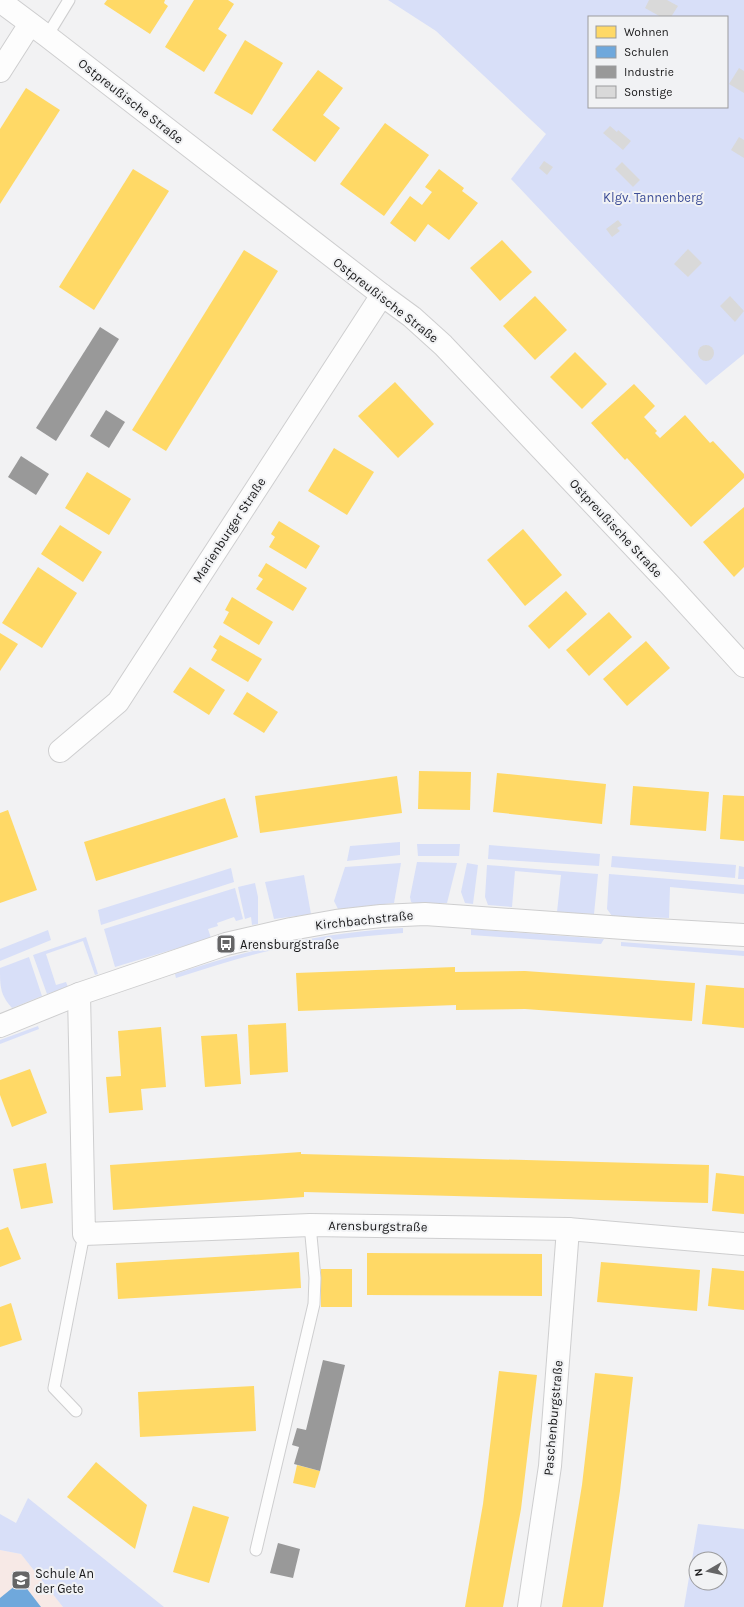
<svg xmlns="http://www.w3.org/2000/svg" width="744" height="1607" viewBox="0 0 744 1607" font-family="Karla,sans-serif">
	<rect width="100%" height="100%" fill="#f2f2f3"/>
	<!-- education -->
	<path fill="#f7e9e6" d="M 0,1550 L 21,1554 L 63,1607 L 0,1607 Z"/>
	<!-- green -->
	<g fill="#d8dff8" fill-rule="evenodd">
		<path d="M 388,0 L 744,0 L 744,354 L 706,385 L 511,179 L 546,134 L 436,31 ZM 589,17 L 727,17 L 727,107 L 589,107 Z"/>
		<path d="M 400,842 L 400,855 L 347,861 L 350,846 Z"/>
		<path d="M 417,844 L 460,844 L 459,856 L 418,856 Z"/>
		<path d="M 489,845 L 600,854 L 599,866 L 488,859 Z"/>
		<path d="M 612,856 L 736,865 L 735,878 L 611,867 Z"/>
		<path d="M 417,862 L 457,863 L 447,903 L 413,903 L 411,902 L 410,897 Z"/>
		<path d="M 401,863 L 394,903 L 338,909 L 334,901 L 345,867 Z"/>
		<path d="M 467,863 L 478,865 L 473,904 L 465,903 L 461,892 Z"/>
		<path d="M 487,865 L 598,874 L 594,914 L 557,912 L 561,875 L 515,871 L 512,907 L 488,905 L 485,897 Z"/>
		<path d="M 739,866 L 744,867 L 744,879 L 738,879 Z"/>
		<path d="M 231,868 L 234,882 L 101,925 L 98,910 Z"/>
		<path d="M 609,874 L 744,885 L 744,894 L 670,887 L 669,918 L 612,916 L 607,909 Z"/>
		<path d="M 304,875 L 311,914 L 274,919 L 265,882 Z"/>
		<path d="M 255,883 L 258,897 L 258,924 L 252,925 L 251,917 L 245,919 L 238,887 Z"/>
		<path d="M 235,888 L 243,919 L 236,921 L 234,917 L 217,923 L 218,926 L 208,929 L 211,938 L 115,967 L 104,929 Z"/>
		<path d="M 403,928 L 403,933 C 356,937 309,941 264,952 C 234,959 205,969 176,978 L 175,974 C 249,949 325,932 403,928 Z"/>
		<path d="M 471,929 L 604,939 L 601,944 L 471,935 Z"/>
		<path d="M 48,930 L 51,940 L 0,961 L 0,949 Z"/>
		<path d="M 86,937 L 98,974 L 95,975 L 83,941 L 46,954 L 56,985 L 66,982 L 68,987 L 47,994 L 33,955 Z"/>
		<path d="M 621,942 L 744,951 L 744,956 L 621,946 Z"/>
		<path d="M 29,957 L 42,996 L 12,1008 C 0,995 0,986 0,968 Z"/>
		<path d="M 38,1026 L 39,1029 L 0,1044 L 0,1040 Z"/>
		<path d="M 28,1498 L 164,1607 L 63,1607 L 21,1554 L 0,1550 L 0,1514 L 16,1523 Z"/>
		<path d="M 698,1524 L 744,1529 L 744,1607 L 684,1607 ZM 696,1559 L 720,1559 L 720,1583 L 696,1583 Z"/>
	</g>
	<!-- homes -->
	<g fill="#ffd966">
		<path d="M 107,0 L 165,0 L 164,3 L 168,6 L 150,34 L 104,4 Z"/>
		<path d="M 194,0 L 228,0 L 234,4 L 218,29 L 227,35 L 204,72 L 165,47 Z"/>
		<path d="M 245,40 L 283,63 L 252,115 L 214,93 Z"/>
		<path d="M 318,70 L 343,88 L 323,115 L 340,128 L 315,162 L 272,130 Z"/>
		<path d="M 26,88 L 60,110 L 0,204 L 0,129 Z"/>
		<path d="M 385,123 L 429,155 L 384,216 L 340,184 Z"/>
		<path d="M 133,169 L 169,191 L 94,310 L 59,287 Z"/>
		<path d="M 439,169 L 464,188 L 462,191 L 478,203 L 449,240 L 428,224 L 415,242 L 390,223 L 410,196 L 422,205 L 432,192 L 425,187 Z"/>
		<path d="M 502,240 L 532,272 L 500,301 L 470,268 Z"/>
		<path d="M 244,250 L 278,271 L 166,451 L 132,430 Z"/>
		<path d="M 535,296 L 567,330 L 535,360 L 503,326 Z"/>
		<path d="M 575,352 L 607,384 L 582,409 L 550,377 Z"/>
		<path d="M 395,382 L 434,424 L 398,458 L 358,416 Z"/>
		<path d="M 634,384 L 655,406 L 644,417 L 657,431 L 655,433 L 660,438 L 685,415 L 710,443 L 713,441 L 744,474 L 744,478 L 691,527 L 627,458 L 625,460 L 591,423 Z"/>
		<path d="M 334,448 L 374,472 L 347,515 L 308,491 Z"/>
		<path d="M 87,472 L 131,499 L 109,535 L 65,508 Z"/>
		<path d="M 744,507 L 744,567 L 734,577 L 703,542 Z"/>
		<path d="M 279,521 L 320,546 L 306,569 L 269,547 L 275,537 L 271,534 Z"/>
		<path d="M 60,525 L 102,552 L 83,582 L 41,554 Z"/>
		<path d="M 523,529 L 562,575 L 525,606 L 487,560 Z"/>
		<path d="M 266,563 L 307,588 L 293,611 L 256,589 L 263,579 L 258,576 Z"/>
		<path d="M 38,567 L 77,593 L 42,648 L 2,623 Z"/>
		<path d="M 566,591 L 587,614 L 549,649 L 528,626 Z"/>
		<path d="M 232,597 L 273,622 L 259,645 L 223,623 L 229,612 L 225,610 Z"/>
		<path d="M 609,612 L 632,637 L 589,676 L 566,650 Z"/>
		<path d="M 0,633 L 18,644 L 0,671 Z"/>
		<path d="M 220,635 L 262,659 L 248,682 L 211,660 L 217,650 L 213,647 Z"/>
		<path d="M 646,641 L 670,668 L 627,706 L 603,679 Z"/>
		<path d="M 190,667 L 225,690 L 209,715 L 173,692 Z"/>
		<path d="M 247,692 L 278,712 L 264,733 L 233,714 Z"/>
		<path d="M 419,771 L 471,772 L 470,810 L 418,809 Z"/>
		<path d="M 497,773 L 606,784 L 602,824 L 493,812 Z"/>
		<path d="M 397,776 L 402,813 L 260,833 L 255,796 Z"/>
		<path d="M 633,786 L 709,792 L 706,831 L 630,825 Z"/>
		<path d="M 723,795 L 744,796 L 744,841 L 720,839 Z"/>
		<path d="M 225,798 L 238,837 L 96,881 L 84,842 Z"/>
		<path d="M 8,810 L 37,890 L 0,903 L 0,813 Z"/>
		<path d="M 455,967 L 455,972 L 525,971 L 695,983 L 692,1021 L 525,1009 L 456,1010 L 456,1005 L 298,1011 L 296,973 Z"/>
		<path d="M 706,985 L 744,988 L 744,1028 L 702,1024 Z"/>
		<path d="M 286,1023 L 288,1072 L 250,1075 L 248,1025 Z"/>
		<path d="M 161,1027 L 166,1087 L 141,1089 L 143,1110 L 109,1113 L 106,1077 L 121,1076 L 118,1031 Z"/>
		<path d="M 237,1034 L 241,1084 L 205,1087 L 201,1036 Z"/>
		<path d="M 30,1069 L 47,1113 L 12,1127 L 0,1095 L 0,1080 Z"/>
		<path d="M 301,1152 L 301,1154 L 709,1165 L 708,1203 L 304,1192 L 304,1197 L 113,1210 L 110,1165 Z"/>
		<path d="M 46,1163 L 53,1203 L 21,1209 L 13,1169 Z"/>
		<path d="M 716,1173 L 744,1176 L 744,1214 L 712,1211 Z"/>
		<path d="M 8,1227 L 21,1259 L 0,1267 L 0,1230 Z"/>
		<path d="M 299,1252 L 301,1288 L 118,1299 L 116,1263 Z"/>
		<path d="M 367,1253 L 542,1254 L 542,1296 L 367,1295 Z"/>
		<path d="M 601,1262 L 700,1270 L 697,1311 L 597,1302 Z"/>
		<path d="M 712,1268 L 744,1271 L 744,1310 L 708,1306 Z"/>
		<rect x="321" y="1269" width="31" height="38"/>
		<path d="M 11,1303 L 22,1340 L 0,1347 L 0,1307 Z"/>
		<path d="M 499,1371 L 537,1375 L 521,1509 L 503,1607 L 465,1607 L 483,1504 Z"/>
		<path d="M 595,1373 L 633,1377 L 620,1491 L 603,1607 L 562,1607 L 582,1485 Z"/>
		<path d="M 254,1386 L 256,1431 L 140,1437 L 138,1392 Z"/>
		<path d="M 96,1462 L 147,1505 L 135,1549 L 67,1497 Z"/>
		<path d="M 297,1465 L 320,1471 L 315,1488 L 293,1483 Z"/>
		<path d="M 193,1506 L 229,1517 L 209,1583 L 173,1572 Z"/>
	</g>
	<!-- schools -->
	<path fill="#6fa8dc" d="M 21,1581 L 41,1607 L 0,1607 L 0,1598 Z"/>
	<!-- industry -->
	<g fill="#999">
		<path d="M 100,327 L 119,339 L 56,441 L 36,428 Z"/>
		<path d="M 106,410 L 125,422 L 109,448 L 90,436 Z"/>
		<path d="M 21,456 L 49,474 L 36,495 L 8,477 Z"/>
		<path d="M 323,1360 L 345,1365 L 320,1471 L 294,1464 L 299,1447 L 292,1445 L 297,1428 L 306,1430 Z"/>
		<path d="M 278,1543 L 300,1549 L 293,1578 L 270,1573 Z"/>
	</g>
	<!-- building -->
	<g fill="#d9d9d9">
		<path d="M 649,0 L 667,0 L 678,6 L 671,17 L 661,17 L 645,8 Z"/>
		<path d="M 739,68 L 744,71 L 744,93 L 729,84 Z"/>
		<path d="M 610,126 L 617,132 L 618,130 L 631,141 L 623,150 L 603,133 Z"/>
		<path d="M 739,137 L 744,140 L 744,158 L 731,150 Z"/>
		<path d="M 544,161 L 553,167 L 547,175 L 539,168 Z"/>
		<path d="M 622,162 L 640,180 L 633,187 L 615,169 Z"/>
		<path d="M 618,220 L 622,225 L 617,228 L 620,231 L 612,237 L 606,229 Z"/>
		<path d="M 688,249 L 702,263 L 688,277 L 674,264 Z"/>
		<path d="M 730,296 L 744,311 L 735,322 L 720,306 Z"/>
		<circle cx="706" cy="353" r="8"/>
	</g>
	<g fill="none" stroke-linecap="round" stroke-linejoin="round">
		<defs>
			<g id="lane">
				<path d="M 47,36 L 69,0"/>
				<path d="M 76,1411 L 54,1388 L 84,1234"/>
				<path d="M 256,1550 L 314,1304 L 315,1278 L 310,1225"/>
			</g>
			<g id="street">
				<path d="M 0,1 L 47,36 L 382,295 L 412,317 L 443,345 L 670,585 L 744,666"/>
				<path d="M 0,71 L 30,24"/>
				<path d="M 60,751 L 118,702 L 382,295"/>
				<path d="M 79,994 L 84,1234 L 310,1225 L 568,1229 L 744,1244"/>
				<path d="M 529,1607 L 550,1466 L 568,1229"/>
			</g>
			<path id="secondary" d="M 0,1026 L 79,994 L 226,944 L 291,929 L 336,921 L 381,916 L 425,914 L 638,929 L 744,935"/>
		</defs>
		<!-- lane casing -->
		<use href="#lane" stroke="#cececf" stroke-width="13"/>
		<!-- street casing -->
		<use href="#street" stroke="#cececf" stroke-width="24"/>
		<!-- secondary casing -->
		<use href="#secondary" stroke="#cececf" stroke-width="24"/>
		<!-- lane -->
		<use href="#lane" stroke="#fdfdfd" stroke-width="11"/>
		<!-- street -->
		<use href="#street" stroke="#fdfdfd" stroke-width="22"/>
		<!-- secondary -->
		<use href="#secondary" stroke="#fdfdfd" stroke-width="22"/>
	</g>
	<!-- icons -->
	<defs>
		<symbol id="bus-square" viewBox="-11 -11 22 22"><rect x="-9" y="-9" width="18" height="18" rx="4" fill="#656566" stroke="#f1f2f4"/><path d="M-5-6H5V4H4V6H2V4H-2V6H-4V4H-5ZM-3.5-4V0h7V-4ZM-3.5 1.2v1.5H-2V1.2ZM2 1.2v1.5H3.5V1.2Z" fill="#fff"/></symbol>
		<symbol id="school-square" viewBox="-11 -11 22 22"><rect x="-9" y="-9" width="18" height="18" rx="4" fill="#656566" stroke="#f1f2f4"/><path d="M0-5L7-2L0 1L-7-2ZM-4 1L0 2.5L4 1V4Q0 6-4 4Z" fill="#fff"/></symbol>
	</defs>
	<g fill-rule="evenodd">
		<use href="#bus-square" x="215" y="933" width="22" height="22"/>
		<use href="#school-square" x="10" y="1569" width="22" height="22"/>
	</g>
	<g text-anchor="middle" dominant-baseline="central" stroke-width="4" stroke-linejoin="round" paint-order="stroke">
		<!-- street labels -->
		<g font-size="13" fill="#19191a" stroke="#f1f2f4">
			<text transform="translate(131 101) rotate(38)">Ostpreußische Straße</text>
			<text transform="translate(386 300) rotate(38)">Ostpreußische Straße</text>
			<text transform="translate(616 528) rotate(47)">Ostpreußische Straße</text>
			<text transform="translate(229 530) rotate(-57)">Marienburger Straße</text>
			<text transform="translate(364 920) rotate(-6)">Kirchbachstraße</text>
			<text transform="translate(378 1226) rotate(1)">Arensburgstraße</text>
			<text transform="translate(553 1418) rotate(-85)">Paschenburgstraße</text>
		</g>
		<!-- park labels -->
		<g font-size="13" fill="#3f4f98" stroke="#f1f2f4">
			<text x="653" y="197">Klgv. Tannenberg</text>
		</g>
		<!-- poi labels -->
		<g font-size="13" fill="#19191a" stroke="#f1f2f4" text-anchor="start">
			<text x="240" y="944">Arensburgstraße</text>
			<text x="35" y="1573">Schule An<tspan x="35" dy="15">der Gete</tspan></text>
		</g>
	</g>
	<!-- legend -->
	<rect x="588" y="16" width="140" height="92" fill="#f1f2f4" stroke="#9b9b9d"/>
	<rect x="596" y="26" width="20" height="12" fill="#ffd966" stroke="#9b9b9d"/>
	<text x="624" y="36" font-size="12" fill="#19191a">Wohnen</text>
	<rect x="596" y="46" width="20" height="12" fill="#6fa8dc" stroke="#9b9b9d"/>
	<text x="624" y="56" font-size="12" fill="#19191a">Schulen</text>
	<rect x="596" y="66" width="20" height="12" fill="#999999" stroke="#9b9b9d"/>
	<text x="624" y="76" font-size="12" fill="#19191a">Industrie</text>
	<rect x="596" y="86" width="20" height="12" fill="#d9d9d9" stroke="#9b9b9d"/>
	<text x="624" y="96" font-size="12" fill="#19191a">Sonstige</text>
	<!-- north arrow -->
	<g transform="translate(708 1571) rotate(261)"><circle r="19" fill="#f1f2f4" stroke="#9b9b9d"/>
	<path d="M0-3L7 15L0 10L-7 15Z" fill="#656566"/>
	<text y="-6" font-size="11" font-weight="bold" text-anchor="middle" fill="#19191a">N</text>
	</g>
</svg>
